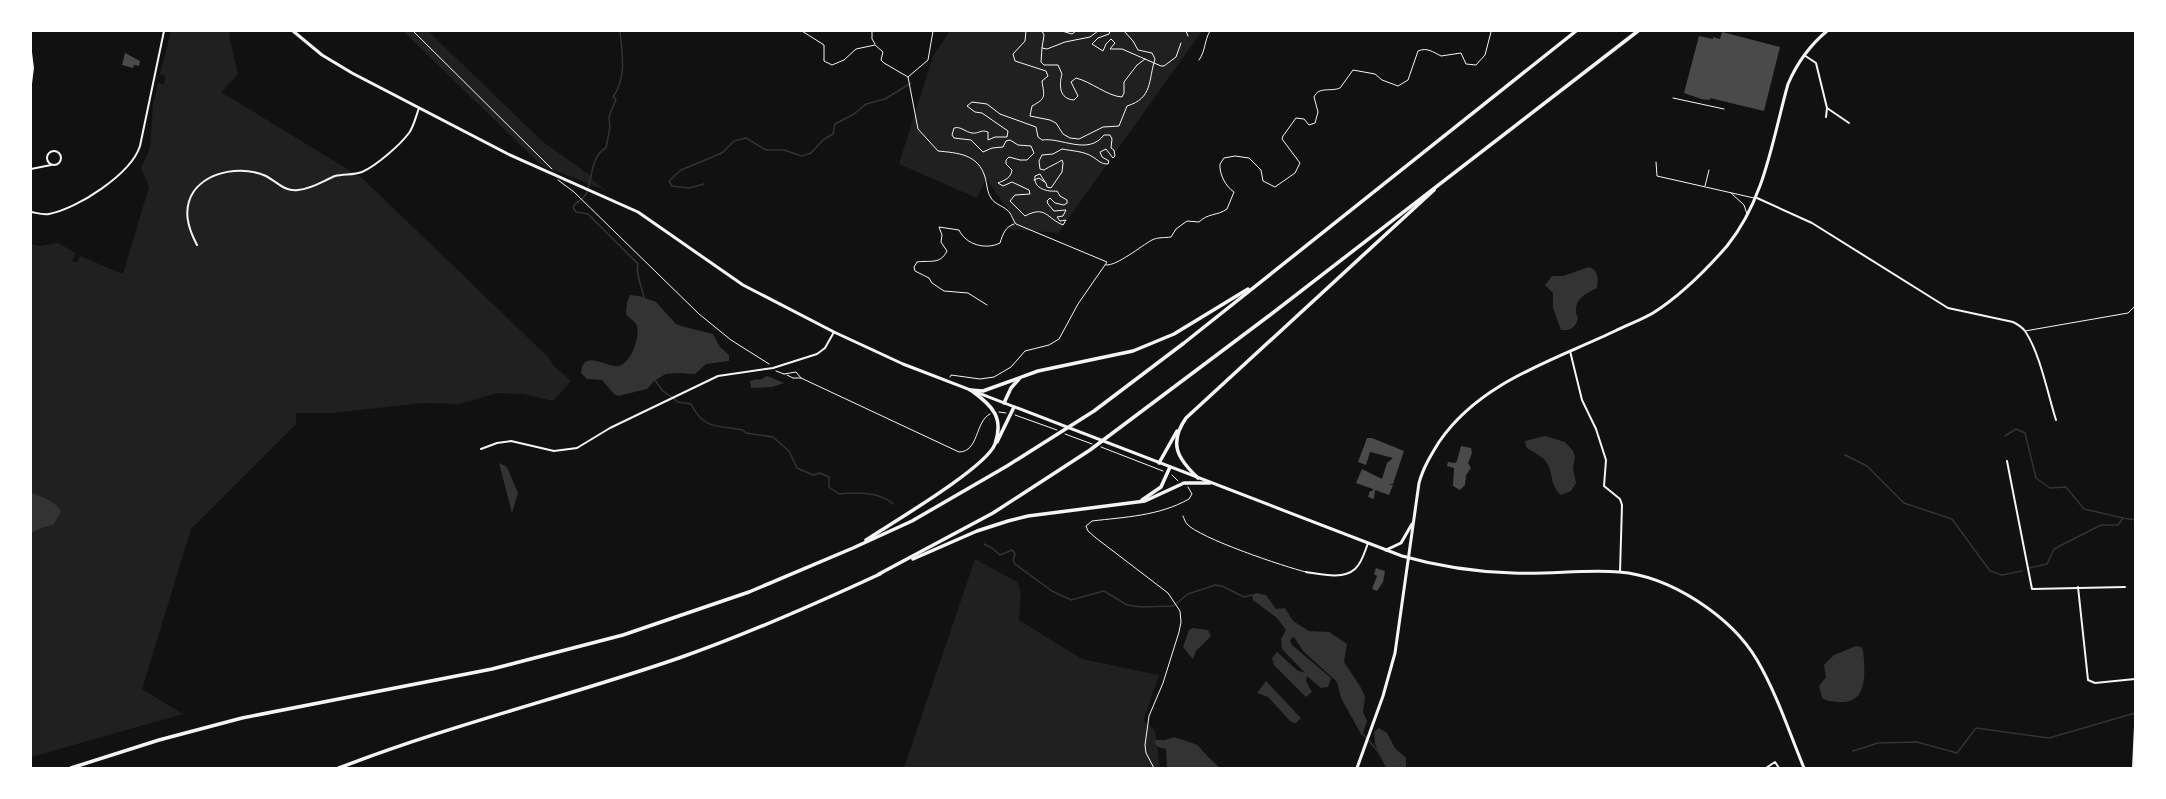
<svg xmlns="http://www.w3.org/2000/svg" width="2166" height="799" viewBox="0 0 2166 799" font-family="Quicksand,sans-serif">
	<rect width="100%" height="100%" fill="#111"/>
	<!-- green -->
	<g fill="#202020">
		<path d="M 171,31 L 231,31 L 229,36 L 238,74 L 221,92 L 362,178 L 549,358 L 553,365 L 571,381 L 553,401 L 524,394 L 497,393 L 460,404 L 422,403 L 333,413 L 296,413 L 296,424 L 191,529 L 142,689 L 183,714 L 31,757 L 31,244 L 41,246 L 58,243 L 76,253 L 72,261 L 77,263 L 80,256 L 123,274 L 149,187 L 141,168 L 150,148 L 153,105 L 158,83 L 164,84 L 166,76 L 160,74 Z"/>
		<path d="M 403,31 L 428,31 L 542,141 L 591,176 L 591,179 L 607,191 L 541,165 Z"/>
		<path d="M 950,31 L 1202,31 L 1058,233 L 1009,229 L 1014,217 L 986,179 L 977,198 L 899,164 L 933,56 Z"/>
		<path d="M 975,559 L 1017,582 L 1021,591 L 1019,620 L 1082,659 L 1159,675 L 1143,721 L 1155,730 L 1160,768 L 904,768 Z"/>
	</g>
	<!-- water -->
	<g fill="#333">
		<path d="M 1589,267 C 1599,270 1598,280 1597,288 C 1584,294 1571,302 1578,318 C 1576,327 1571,331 1561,330 L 1553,308 L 1553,293 L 1545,285 L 1552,276 L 1563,276 Z"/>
		<path d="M 630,295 L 639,296 L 656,302 L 676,324 L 681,326 L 713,334 L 720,347 L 729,355 L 729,361 L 706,364 L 695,374 L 677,373 L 666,374 L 655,380 L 647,389 L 618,396 L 614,394 L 602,380 L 587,379 L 581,373 C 583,348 606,368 619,366 C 631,363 640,337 637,326 C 635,321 629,318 626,314 L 627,302 Z"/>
		<path d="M 767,376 L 784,383 L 772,387 L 751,388 L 750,381 L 758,379 L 760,380 Z"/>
		<path d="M 1545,436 L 1565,442 L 1573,451 L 1575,457 L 1573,469 L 1576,483 L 1571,491 L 1561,495 C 1549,484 1554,475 1547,463 C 1543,456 1532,452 1526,447 L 1525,441 Z"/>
		<path d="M 499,463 L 507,467 L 518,493 L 512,513 Z"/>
		<path d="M 31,493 C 41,496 57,502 61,512 L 53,525 L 44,527 L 31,533 Z"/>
		<path d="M 1256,593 L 1266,595 L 1276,609 L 1285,608 L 1293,621 L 1309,631 L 1329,632 L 1347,644 L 1344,662 L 1360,686 L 1365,697 L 1363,712 L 1367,721 L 1362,736 L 1341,698 L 1337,682 L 1303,651 L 1294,637 L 1290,640 L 1292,645 L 1331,678 L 1328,687 L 1321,688 L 1307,676 L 1306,681 L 1312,692 L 1306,697 L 1274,665 L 1272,658 L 1277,652 L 1297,670 L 1305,673 L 1282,649 L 1281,639 L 1286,630 L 1277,618 L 1253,600 L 1252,595 Z"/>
		<path d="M 1193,628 L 1208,630 L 1211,636 L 1196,651 L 1193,659 L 1183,647 L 1189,630 Z"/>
		<path d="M 1856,646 L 1861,647 L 1863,650 C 1865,670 1869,704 1840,702 C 1834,702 1827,701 1822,698 L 1819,686 L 1826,677 L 1824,665 L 1834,655 Z"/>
		<path d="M 1266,681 L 1299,716 L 1301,718 L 1296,723 L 1291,722 L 1268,697 L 1257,693 Z"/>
		<path d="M 1379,728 L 1387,733 L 1395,748 L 1406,758 L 1406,768 L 1386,768 L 1375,744 L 1374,732 Z"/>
		<path d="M 1174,737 L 1198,745 C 1199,748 1216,765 1220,768 L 1167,768 L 1166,749 L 1158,747 L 1154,742 L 1156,740 L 1165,740 Z"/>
	</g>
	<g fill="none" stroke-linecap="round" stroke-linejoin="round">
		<!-- stream -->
		<g stroke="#333" stroke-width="1.5">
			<path d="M 620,31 C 622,54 627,77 613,97 L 616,99 L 609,117 L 610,127 L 606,148 C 590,156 593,179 586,194 C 583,200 576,201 573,207 L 576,212 L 588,214 L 638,264 C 635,276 643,287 644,299"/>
			<path d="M 704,184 L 689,188 L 672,186 L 669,181 L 681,170 L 722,153 L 734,141 L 746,138 L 766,150 L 784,150 L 802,156 L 811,153 L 823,140 L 833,134 L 835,124 L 854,114 L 866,104 L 885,99 L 911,83"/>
			<path d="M 655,380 L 662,390 L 678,402 L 691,404 C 704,430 717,425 743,430 L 746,433 L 773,437 L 789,451 L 797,468 L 813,475 L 820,473 L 829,477 L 829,487 L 839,494 C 856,492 880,492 893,504"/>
			<path d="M 2005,436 L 2016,429 L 2025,433 L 2036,478 L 2050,488 L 2066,487 L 2084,509 L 2123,518"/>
			<path d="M 1845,455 L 1867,466 L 1904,503 L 1952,519 L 1990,571 L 2002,575 L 2022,571"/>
			<path d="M 984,544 L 992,548 L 1000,555 L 1012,550 L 1015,554 L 1013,560 L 1015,564 L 1052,591 L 1071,600 L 1104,591 L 1127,605 L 1142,607 L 1173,606 L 1188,594 L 1215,585 L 1222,586 L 1244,597 L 1252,595"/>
			<path d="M 2029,568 L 2047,564 L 2054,549 L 2101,525 L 2118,525 L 2123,518 L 2135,520"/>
			<path d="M 1362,733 L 1377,750 L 1384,761"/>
			<path d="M 1853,751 L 1878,743 L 1917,742 L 1957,753 L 1976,728 L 2049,738 L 2135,713"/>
		</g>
	</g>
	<!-- building -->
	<g fill="#4a4a4a">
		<path d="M 1722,32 L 1780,47 L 1764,111 L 1710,98 L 1710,100 L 1701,99 L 1684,93 L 1699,36 L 1713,39 L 1713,37 L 1720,39 Z"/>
		<path d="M 125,53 L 140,61 L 139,66 L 134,65 L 133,68 L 122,65 Z"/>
		<path d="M 1367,438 L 1372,438 L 1404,451 L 1393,484 L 1388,484 L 1393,485 L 1389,495 L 1375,490 L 1374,499 L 1368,497 L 1370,491 L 1373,491 L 1373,489 L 1356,483 L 1362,469 L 1382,479 L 1387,463 L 1393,458 L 1370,452 L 1366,465 L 1358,462 Z"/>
		<path d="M 1461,446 L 1471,448 L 1472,453 L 1468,463 L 1471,468 L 1466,475 L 1465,485 L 1460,490 L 1453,486 L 1454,468 L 1447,466 L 1448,462 L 1455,463 L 1457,461 Z"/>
		<path d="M 1376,568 L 1385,571 L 1383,582 L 1377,591 L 1372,589 L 1377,576 L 1374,574 Z"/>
	</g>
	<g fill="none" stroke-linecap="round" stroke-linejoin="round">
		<!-- path -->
		<g stroke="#f5f5f5" stroke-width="1">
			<path d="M 413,31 L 552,169"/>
			<path d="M 802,31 L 824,45 L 824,61 L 832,65 L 844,60 L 856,49 L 875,45 L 883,52 L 881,60 L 884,63 L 908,77"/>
			<path d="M 872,31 L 872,39 L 875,44"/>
			<path d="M 933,31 L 928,60 L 908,77 L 918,129 L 938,151 C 958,153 978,154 985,177 C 987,184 987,192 991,198 C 995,205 1005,206 1010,213 C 1012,216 1013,220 1016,224 L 1107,262 L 1078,304 L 1059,339 L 1049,345 L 1025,351 L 1011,367 L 994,377 L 980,379 L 951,375 L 950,377"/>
			<path d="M 1026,31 L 1025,41 L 1013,54 L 1015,61 L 1046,71 L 1048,76 L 1042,81 C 1044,96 1047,98 1032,106 L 1030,116 L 1050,120 L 1056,123 L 1063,134 L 1070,138 L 1079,139 L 1103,127 L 1119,126 L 1127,106 C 1153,98 1148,81 1155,59 L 1152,53 L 1138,50 L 1133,41 L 1124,31"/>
			<path d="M 1042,31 L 1044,35 L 1042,48 L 1047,49 L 1065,42 L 1090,37 L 1098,31"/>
			<path d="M 1062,31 L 1072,34 L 1076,31"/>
			<path d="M 1110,31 L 1109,34 L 1098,38 L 1092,44 L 1103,51 L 1106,44 L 1111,39 L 1115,43 L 1110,49 L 1122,49 L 1161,66 L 1164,66 L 1176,57 L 1181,43"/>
			<path d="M 1186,31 L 1188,36"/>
			<path d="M 1042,48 L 1041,62 L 1044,65 L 1058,65 L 1062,74 C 1059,85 1059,99 1074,100 L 1078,96 L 1071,82 L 1076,78 C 1092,82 1107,96 1122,97 L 1124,93 L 1124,82 L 1137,65 L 1145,59"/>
			<path d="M 1199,60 C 1206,50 1204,41 1210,31"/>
			<path d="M 558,180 L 574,192 L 699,314 L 731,340 L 769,364"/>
			<path d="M 1034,180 L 1039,178 L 1046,183 L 1047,187 L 1051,188 L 1062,172 L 1063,163 L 1062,160 C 1056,164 1050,166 1044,170 L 1040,169 L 1039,161 L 1042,155 L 1053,154 L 1062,149 C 1072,151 1084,151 1093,157 C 1099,161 1101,164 1108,164 L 1109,161 L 1102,157 L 1100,152 L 1106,149 L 1113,158 L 1115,156 L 1114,150 L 1111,148 L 1112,139 L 1110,135 L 1104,135 C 1088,156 1061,137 1042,140 L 1038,137 L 1036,127 L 1000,114 L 987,104 L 972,102 L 967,106 L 975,112 L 982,113 L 1008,131 L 1007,137 L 995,137 L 988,140 L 988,132 C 981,129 979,134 972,133 C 965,132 961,126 954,128 L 952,135 L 954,138 L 971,140 L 983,152 L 992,148 L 1003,147 L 1006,141 L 1010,140 L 1018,145 L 1031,146 L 1034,153 L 1027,160 L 1020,160 L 1009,157 L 1006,160 L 1006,164 L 1012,170 C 1011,178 1005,180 998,183 L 1003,186 L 1012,182 L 1029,190 L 1030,194 L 1015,195 L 1010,201 L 1025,216 C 1046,205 1046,218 1063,225 L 1066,220 L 1060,221 L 1057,217 L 1063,216 L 1066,210 L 1054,211 L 1048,204 L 1047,201 L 1050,198 L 1055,203 L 1064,205 L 1067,203 L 1067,200 L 1060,196 L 1057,191 C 1048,192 1033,189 1035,176 L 1040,174 L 1045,182"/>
			<path d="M 1106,265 C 1117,266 1141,246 1152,240 C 1158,237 1164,238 1171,237 L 1176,229 L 1187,221 L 1199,222 C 1208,213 1217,216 1227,209 L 1234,192 C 1226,187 1219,174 1220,164 L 1224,158 L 1235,156 L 1249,158 L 1261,170 L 1263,181 L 1275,187 L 1295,173 L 1300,163 L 1282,139 L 1283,136 L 1296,118 L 1304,119 L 1309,125 L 1315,123 L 1318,112 L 1314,97 C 1319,86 1331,92 1340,88 L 1353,70 L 1375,74 L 1382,80 L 1398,86 L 1408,80 L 1418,51 C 1427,47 1433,52 1441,56 L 1461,53 L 1466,64 L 1476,65 L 1485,55 L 1491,32"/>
			<path d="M 987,305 L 968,293 L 944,291 L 932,283 L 929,278 L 915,271 L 914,267 L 917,262 C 930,260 940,265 947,251 L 941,242 L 942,235 L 939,227 L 959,230 C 966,245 986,250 1000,243 C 1003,234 1005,227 1014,224"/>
			<path d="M 776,371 L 784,374"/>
			<path d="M 784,374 L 796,372 L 801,378 L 959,452 C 979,452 975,421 990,414"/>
			<path d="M 787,375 L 793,378 L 801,378"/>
			<path d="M 999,412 L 1006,413"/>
			<path d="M 1015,415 L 1057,430"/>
			<path d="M 1065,434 L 1092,444"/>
			<path d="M 1101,447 L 1163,471"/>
			<path d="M 1172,475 L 1178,481"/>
			<path d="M 1154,768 L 1146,753 L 1145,745 L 1149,716 L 1163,683 L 1179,632 L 1181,622 L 1180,611 L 1168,593 L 1096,538 L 1088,531 L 1086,526 L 1092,521 C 1125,517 1159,516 1189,499 L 1192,494 L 1188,487"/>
		</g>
		<!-- service -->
		<g stroke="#f5f5f5" stroke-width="1">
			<path d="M 1673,98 L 1724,109"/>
			<path d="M 1656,162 L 1657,176 L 1754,198"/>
			<path d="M 1705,186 L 1709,170"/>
			<path d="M 1731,193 L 1744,205 L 1747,214"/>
			<path d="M 2025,331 L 2128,313 L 2135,306"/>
			<path d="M 1183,516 C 1184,518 1185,522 1187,524 C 1199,538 1285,567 1306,572"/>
		</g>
		<!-- minor -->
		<g stroke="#f5f5f5" stroke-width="2">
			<path d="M 31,52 L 33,68 L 31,84"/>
			<path d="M 1804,55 L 1816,63 L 1827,108"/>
			<path d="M 1826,117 L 1827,108 L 1849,123"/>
			<circle cx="54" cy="158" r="7"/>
			<path d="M 31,169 L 51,165"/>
			<path d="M 1757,198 L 1812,223 L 1948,308 L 2013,322 C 2017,324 2022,327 2025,331 C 2040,353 2048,395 2056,420"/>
			<path d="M 31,212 C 37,213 43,215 49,214 C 77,209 131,174 140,146 L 164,31"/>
			<path d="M 197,245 C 188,228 182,209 194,191 C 210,170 243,166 266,176 C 277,182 285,192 298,190 C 312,189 323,181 335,176 C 344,174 354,175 362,172 C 376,166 400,145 409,133 C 414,126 416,116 419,108"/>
			<path d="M 1570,351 L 1582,400 L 1596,429 L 1606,460 L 1604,486 L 1620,499 L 1622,505 L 1620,572"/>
			<path d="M 481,449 L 497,443 L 511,441 L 554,451 L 577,448 L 610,428 L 718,376 L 773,368 L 817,354 L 825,348 L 834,332"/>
			<path d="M 2007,461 L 2032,589 L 2125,587"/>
			<path d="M 1306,572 C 1320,574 1343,580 1355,569 C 1362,563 1365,551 1368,543"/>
			<path d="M 2078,587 L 2088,680 L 2095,683 L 2135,679"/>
			<path d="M 1766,768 L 1775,762 L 1779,768"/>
			<path d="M 2133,768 L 2135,726"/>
		</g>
		<!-- secondary -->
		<g stroke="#f5f5f5" stroke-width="3">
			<path d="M 293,31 L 322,55 L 352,73 L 508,154 L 638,212 L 743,285 L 834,332 L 903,364 L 1402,556 C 1437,566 1476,572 1513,573 C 1548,575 1584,569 1619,572 C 1670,576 1731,616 1757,660 C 1777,694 1789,732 1804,768"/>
			<path d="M 1386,550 L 1401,543 L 1412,524"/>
			<path d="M 1357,768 L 1383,696 L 1395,653 L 1419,483 C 1423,468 1431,455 1439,442 C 1480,382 1552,361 1615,331 C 1627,325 1641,320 1653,313 C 1680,296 1706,270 1727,246 C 1765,199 1772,141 1788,84 C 1797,63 1809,46 1827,31"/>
		</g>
		<!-- motorway -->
		<g stroke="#f5f5f5" stroke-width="3.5">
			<path d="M 970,390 L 983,391 L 1038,371 L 1133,351 L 1174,334 L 1248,289"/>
			<path d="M 1004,403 L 1011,388 L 1019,379"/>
			<path d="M 997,442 L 1014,407"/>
			<path d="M 1159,463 L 1177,431"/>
			<path d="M 1198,478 C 1178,459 1168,444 1186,418 L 1434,190"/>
			<path d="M 1142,500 L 1161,487 L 1170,467"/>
			<path d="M 866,540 C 890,524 986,468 995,444 C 1004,418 993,406 972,391"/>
			<path d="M 913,559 L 977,531 L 1008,521 L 1028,516 L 1145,501 L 1184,483 L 1210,483"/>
			<path d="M 879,574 L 993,513 L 1090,450 L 1270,315 L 1638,31"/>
			<path d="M 71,768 L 159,740 L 242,718 L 492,669 L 623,635 L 749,592 L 853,548 L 912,521 L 1007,466 L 1094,411 L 1184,343 L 1576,31"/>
			<path d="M 339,768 C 450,725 566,697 679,658 C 748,634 813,605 880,574"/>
		</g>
	</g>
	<!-- border -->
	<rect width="2166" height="799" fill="none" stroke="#ffffff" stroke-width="64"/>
</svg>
